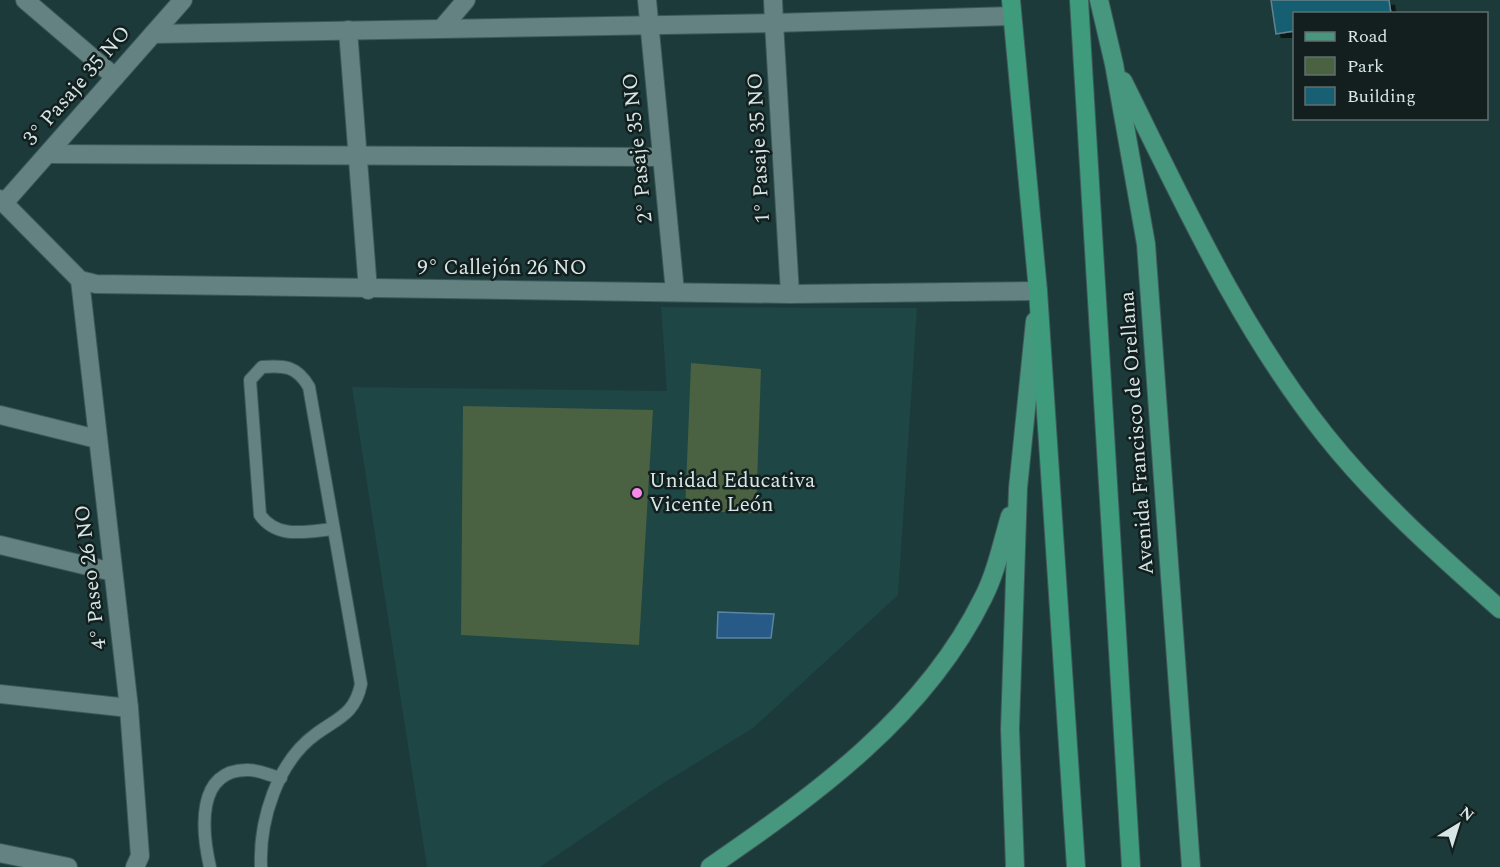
<svg xmlns="http://www.w3.org/2000/svg" width="1500" height="867" viewBox="0 0 1500 867" font-family="Spectral,serif">
	<defs>
		<filter id="shadow"><feDropShadow dx="5.5" dy="5.5" stdDeviation="0" flood-color="#0009"/></filter>
	</defs>
	<rect width="100%" height="100%" fill="#1d3a3a"/>
	<!-- built -->
	<path fill="#1d4645" d="M 661,307 L 917,308 L 898,595 L 753,728 L 654,789 L 540,867 L 427,867 L 352,387 L 667,391 Z"/>
	<!-- green -->
	<g fill="#4a6142">
		<path d="M 691,363 L 761,369 L 756,513 L 685,511 Z"/>
		<path d="M 463,406 L 653,410 L 639,645 L 461,635 Z"/>
	</g>
	<!-- water -->
	<path fill="#285a88" stroke="#5c84a4" stroke-width="1.5" d="M 718,612 L 774,614 L 771,638 L 717,638 Z"/>
	<!-- building -->
	<path fill="#185f73" stroke="#66828c" stroke-width="1.5" filter="url(#shadow)" d="M 1271,0 L 1389,0 L 1391,14 L 1294,14 L 1294,31 L 1276,34 Z"/>
	<g fill="none" stroke-linecap="round" stroke-linejoin="round">
		<defs>
			<g id="service">
				<path d="M 210,867 C 202,832 195,768 249,770 C 259,770 271,776 281,778"/>
				<path d="M 261,867 C 259,821 277,762 316,734 C 338,718 355,714 361,684 L 309,387 C 297,366 284,365 262,367 L 250,380 L 260,515 C 278,540 307,531 334,529"/>
			</g>
			<g id="minor">
				<path d="M 25,0 L 115,77"/>
				<path d="M 647,0 L 675,292"/>
				<path d="M 442,28 L 466,0"/>
				<path d="M 348,30 L 368,290"/>
				<path d="M 153,34 L 774,23 L 790,294"/>
				<path d="M 48,154 L 661,157"/>
				<path d="M 0,199 L 80,280 L 96,284 L 790,294 L 1038,291"/>
				<path d="M 4,203 L 183,0"/>
				<path d="M 80,280 L 129,708 L 140,856 L 135,867"/>
				<path d="M 0,415 L 97,439"/>
				<path d="M 0,545 L 113,572"/>
				<path d="M 0,694 L 129,708"/>
				<path d="M 0,853 L 68,867"/>
			</g>
			<path id="tertiary" d="M 773,0 L 774,23 L 1012,16"/>
			<g id="primary">
				<path d="M 1099,0 L 1114,64 L 1146,244 L 1191,867"/>
				<path d="M 1123,81 C 1183,202 1241,330 1326,436 C 1377,500 1438,554 1500,609"/>
				<path d="M 710,867 C 816,794 925,716 983,598 C 996,573 1002,543 1010,516"/>
				<path d="M 1015,867 L 1010,729 L 1018,488 L 1035,321"/>
			</g>
			<g id="trunk">
				<path d="M 1011,0 L 1038,291 L 1076,867"/>
				<path d="M 1079,0 L 1131,867"/>
			</g>
		</defs>
		<!-- service casing -->
		<use href="#service" stroke="#3e5858" stroke-width="14"/>
		<!-- minor casing -->
		<use href="#minor" stroke="#3e5858" stroke-width="20"/>
		<!-- tertiary casing -->
		<use href="#tertiary" stroke="#3e5858" stroke-width="20"/>
		<!-- primary casing -->
		<use href="#primary" stroke="#3e5858" stroke-width="20"/>
		<!-- trunk casing -->
		<use href="#trunk" stroke="#3e5858" stroke-width="20"/>
		<!-- service -->
		<use href="#service" stroke="#638281" stroke-width="12"/>
		<!-- minor -->
		<use href="#minor" stroke="#638281" stroke-width="18"/>
		<!-- tertiary -->
		<use href="#tertiary" stroke="#638281" stroke-width="18"/>
		<!-- primary -->
		<use href="#primary" stroke="#47967e" stroke-width="18"/>
		<!-- trunk -->
		<use href="#trunk" stroke="#3e9c7d" stroke-width="18"/>
	</g>
	<!-- markers -->
	<circle fill="#f888e9" stroke="#121f1e" stroke-width="2" cx="637" cy="493" r="6"/>
	<g text-anchor="middle" dominant-baseline="central" stroke-width="5" stroke-linejoin="round" paint-order="stroke">
		<!-- street labels -->
		<g font-size="21" fill="#d5e6e5" stroke="#121f1e">
			<text transform="translate(77 86) rotate(-49)">3° Pasaje 35 NO</text>
			<text transform="translate(638 148) rotate(-96)">2° Pasaje 35 NO</text>
			<text transform="translate(759 148) rotate(-93)">1° Pasaje 35 NO</text>
			<text x="502" y="268">9° Callejón 26 NO</text>
			<text transform="translate(1137 433) rotate(-94)">Avenida Francisco de Orellana</text>
			<text transform="translate(91 577) rotate(-97)">4° Paseo 26 NO</text>
		</g>
		<!-- poi labels -->
		<g font-size="21" fill="#d5e6e5" stroke="#121f1e" text-anchor="start">
			<text x="649" y="481">Unidad Educativa<tspan x="649" dy="24">Vicente León</tspan></text>
		</g>
	</g>
	<!-- legend -->
	<rect x="1293" y="12" width="195" height="108" fill="#121f1e" stroke="#606f6e" stroke-width="1.5"/>
	<rect x="1305" y="32" width="30" height="9" fill="#47967e" stroke="#606f6e" stroke-width="1.5"/>
	<text x="1347" y="42" font-size="18" fill="#d5e6e5">Road</text>
	<rect x="1305" y="57" width="30" height="18" fill="#4a6142" stroke="#606f6e" stroke-width="1.5"/>
	<text x="1347" y="72" font-size="18" fill="#d5e6e5">Park</text>
	<rect x="1305" y="87" width="30" height="18" fill="#185f73" stroke="#606f6e" stroke-width="1.5"/>
	<text x="1347" y="102" font-size="18" fill="#d5e6e5">Building</text>
	<!-- north arrow -->
	<g transform="translate(1458 825) rotate(38)" stroke="#121f1e" stroke-width="4.5" paint-order="stroke">
	<path d="M0-4.5L10 22L0 15L-10 22Z" fill="#d5e6e5"/>
	<text y="-9" font-size="16" font-weight="bold" text-anchor="middle" fill="#d5e6e5">N</text>
	</g>
</svg>
